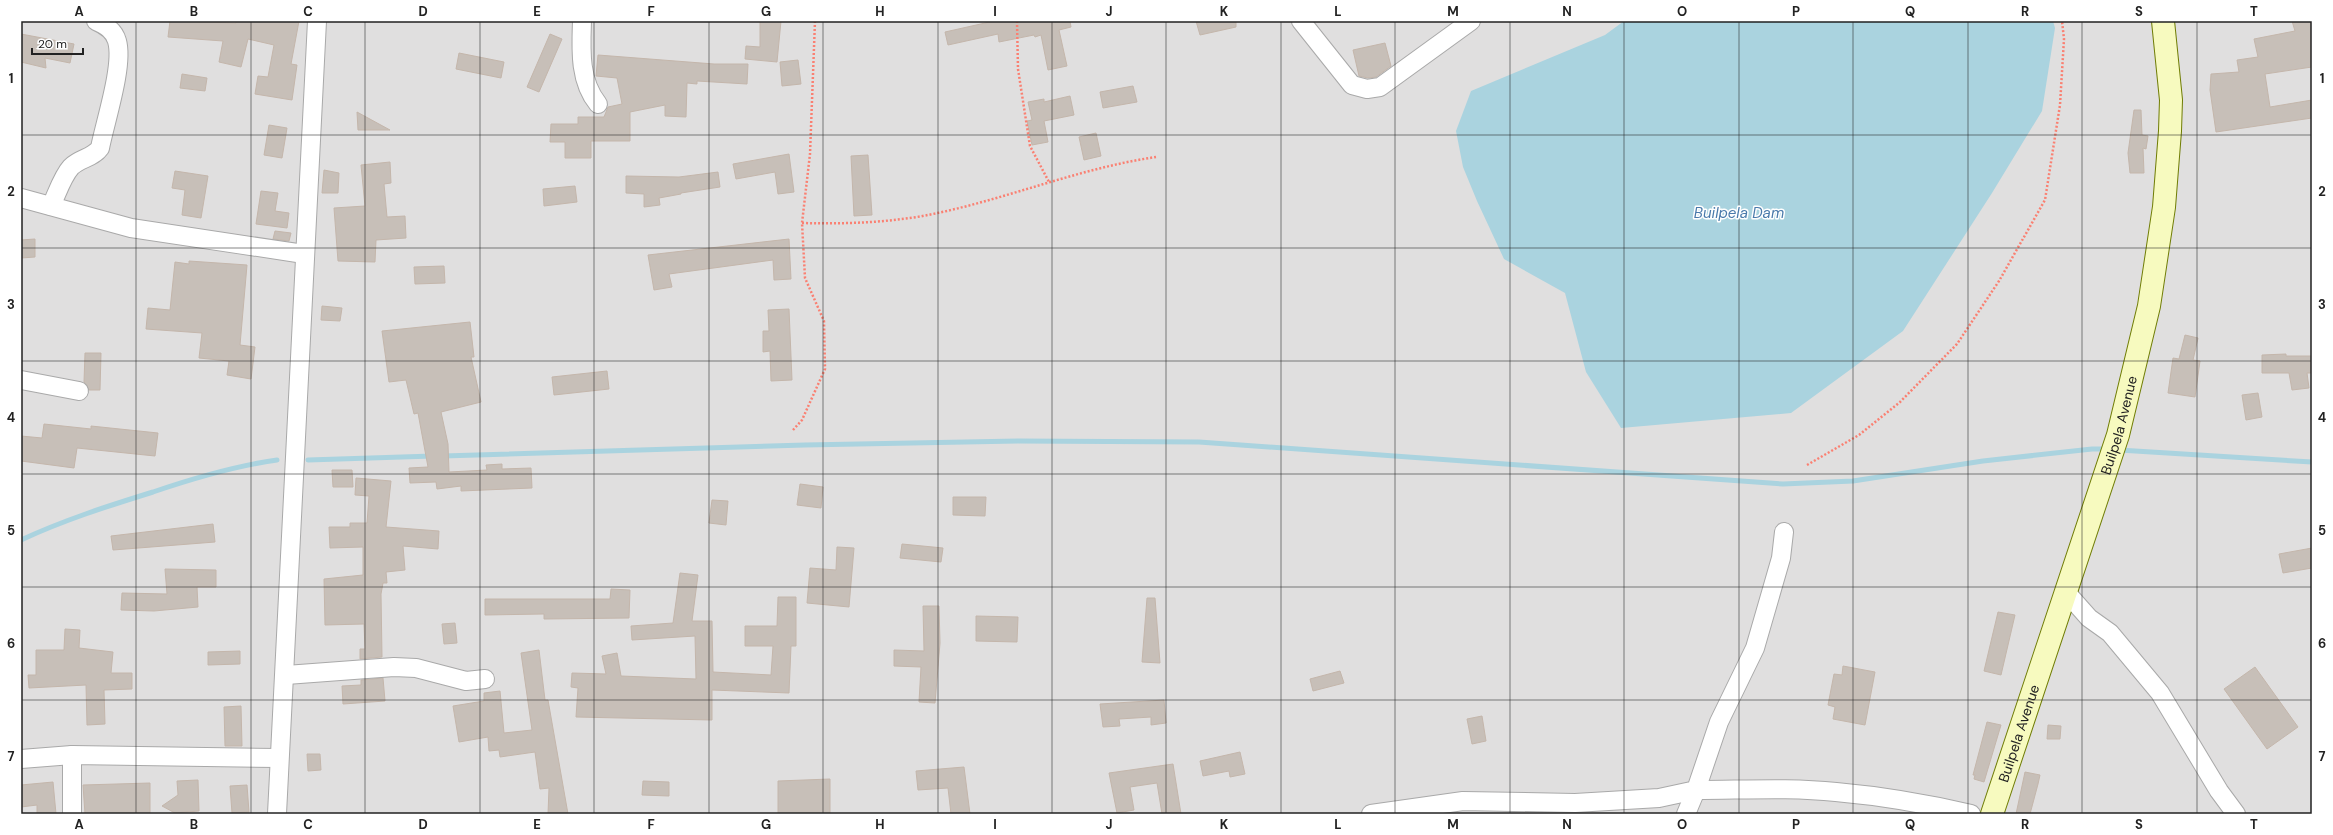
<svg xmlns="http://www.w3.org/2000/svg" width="2333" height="835" viewBox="0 0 2333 835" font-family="'DM Sans',sans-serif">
	<rect width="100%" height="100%" fill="#f2efe9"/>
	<!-- residential -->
	<rect fill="#e0dfdf" x="21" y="21" width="2291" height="793"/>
	<!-- water -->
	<path fill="#aad3df" d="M 1624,21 L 2053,21 L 2055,28 L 2042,111 L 1992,193 L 1903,331 L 1791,413 L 1621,428 L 1586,372 L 1565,293 L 1504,259 L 1477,201 L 1463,167 L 1456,131 L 1471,91 L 1605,35 Z"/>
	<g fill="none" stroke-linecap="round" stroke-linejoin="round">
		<!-- stream -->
		<g stroke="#aad3df" stroke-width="5">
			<path d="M 2119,450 L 2312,462"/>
			<path d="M 443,456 L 805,445 L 1018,441 L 1199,442 L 1783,484 L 1853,481 L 1983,461 L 2092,449 L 2107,449"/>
			<path d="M 308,460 L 433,456"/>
			<path d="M 21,540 C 64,520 108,506 153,492 C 194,478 234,466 277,460"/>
		</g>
	</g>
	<!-- building -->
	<g fill="#c7bfb8" stroke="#c4b6ab">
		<path d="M 170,21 L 236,23 L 236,21 L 299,21 L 291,64 L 297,65 L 292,100 L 255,94 L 258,76 L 268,77 L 274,45 L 248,39 L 241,67 L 219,62 L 223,41 L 168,37 Z"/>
		<path d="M 760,21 L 781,21 L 777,62 L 745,59 L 746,46 L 760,47 Z"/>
		<path d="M 994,21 L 1070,21 L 1071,27 L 1059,30 L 1067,66 L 1048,70 L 1041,35 L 1035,37 L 1034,35 L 999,42 L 998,34 L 948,45 L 945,32 Z"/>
		<path d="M 1196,21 L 1236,21 L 1236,27 L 1200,35 Z"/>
		<path d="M 2292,21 L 2310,21 L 2312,27 L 2312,67 L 2265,74 L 2270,107 L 2312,100 L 2312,118 L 2216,132 L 2210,90 L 2211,74 L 2239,72 L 2237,60 L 2258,57 L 2254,39 L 2295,31 Z"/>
		<path d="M 21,34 L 74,44 L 70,63 L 45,58 L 46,68 L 21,62 Z"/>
		<path d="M 550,34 L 562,39 L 539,92 L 527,87 Z"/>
		<path d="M 1385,43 L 1391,66 L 1376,77 L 1368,78 L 1359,76 L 1353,50 Z"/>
		<path d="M 459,53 L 504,62 L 501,78 L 456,69 Z"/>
		<path d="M 598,55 L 714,64 L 748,64 L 747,84 L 697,81 L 697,84 L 687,83 L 686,117 L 665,116 L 665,105 L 630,112 L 630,141 L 591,141 L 591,158 L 565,158 L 565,142 L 550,142 L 551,124 L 578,124 L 578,117 L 604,117 L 608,107 L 622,104 L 617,78 L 596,76 Z"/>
		<path d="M 798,60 L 801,84 L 782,86 L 780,62 Z"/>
		<path d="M 182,74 L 207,78 L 205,91 L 180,88 Z"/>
		<path d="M 1133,86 L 1137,102 L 1103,108 L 1100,92 Z"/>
		<path d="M 1070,96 L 1074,115 L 1044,121 L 1048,142 L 1032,145 L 1027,121 L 1032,120 L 1028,102 L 1044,99 L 1044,102 Z"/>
		<path d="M 2134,110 L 2141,110 L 2142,135 L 2148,136 L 2146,149 L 2143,148 L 2144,173 L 2130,173 L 2128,153 Z"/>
		<path d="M 357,112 L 390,130 L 358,130 Z"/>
		<path d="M 269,125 L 287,128 L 282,158 L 264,155 Z"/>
		<path d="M 1096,133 L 1101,156 L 1084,160 L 1079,137 Z"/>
		<path d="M 789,154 L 794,192 L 778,194 L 775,172 L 736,179 L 733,164 Z"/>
		<path d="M 868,155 L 872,215 L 854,216 L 851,156 Z"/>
		<path d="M 390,162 L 391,183 L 384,184 L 387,217 L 405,216 L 406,238 L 376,240 L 375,262 L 338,261 L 334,208 L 365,206 L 361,165 Z"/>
		<path d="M 324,170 L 339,173 L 338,193 L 322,193 Z"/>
		<path d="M 175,171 L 208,176 L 201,218 L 182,215 L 185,190 L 172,188 Z"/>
		<path d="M 718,172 L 720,187 L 681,193 L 681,194 L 659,198 L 660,205 L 644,207 L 644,194 L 626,193 L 626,176 L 679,177 Z"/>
		<path d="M 575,186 L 577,202 L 544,206 L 543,189 Z"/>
		<path d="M 261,191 L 278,193 L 275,211 L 289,213 L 287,228 L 256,224 Z"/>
		<path d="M 275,231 L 291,233 L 289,241 L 273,239 Z"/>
		<path d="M 35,239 L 35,257 L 21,258 L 21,240 Z"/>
		<path d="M 789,239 L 791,279 L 774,280 L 773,260 L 669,274 L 672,287 L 654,290 L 648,255 Z"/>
		<path d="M 189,261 L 247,265 L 240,345 L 255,347 L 251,379 L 227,375 L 229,361 L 199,358 L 202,333 L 146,329 L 148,308 L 170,310 L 175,262 L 189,264 Z"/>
		<path d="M 444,266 L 445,283 L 415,284 L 414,267 Z"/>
		<path d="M 322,306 L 342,308 L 340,321 L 321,320 Z"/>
		<path d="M 789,309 L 792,380 L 771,381 L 770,351 L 763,352 L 763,331 L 769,331 L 768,310 Z"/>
		<path d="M 470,322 L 474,357 L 471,357 L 481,402 L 441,412 L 448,444 L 449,472 L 487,470 L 486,465 L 502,464 L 502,469 L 531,468 L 532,488 L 461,491 L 461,486 L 437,489 L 436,482 L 410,483 L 409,468 L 428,467 L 418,413 L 414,414 L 406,380 L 389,382 L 382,331 Z"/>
		<path d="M 2185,335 L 2198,338 L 2193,360 L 2200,361 L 2195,397 L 2168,393 L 2173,358 L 2179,359 Z"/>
		<path d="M 85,353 L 101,353 L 100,390 L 89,390 L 84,382 Z"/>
		<path d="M 2286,354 L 2286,356 L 2312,356 L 2312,373 L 2307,373 L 2309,388 L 2292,390 L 2289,373 L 2262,373 L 2262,355 Z"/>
		<path d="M 607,371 L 609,389 L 554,395 L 552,377 Z"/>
		<path d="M 2258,393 L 2262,417 L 2246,420 L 2242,395 Z"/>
		<path d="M 44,424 L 91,429 L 91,426 L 158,433 L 155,456 L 77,448 L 74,468 L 21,461 L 21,436 L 42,438 Z"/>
		<path d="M 332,470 L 352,470 L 353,487 L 333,487 Z"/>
		<path d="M 356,478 L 391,481 L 386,527 L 439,531 L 438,549 L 403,546 L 405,570 L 386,572 L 387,583 L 383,583 L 381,594 L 382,657 L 360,659 L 360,649 L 365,649 L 364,624 L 325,625 L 324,579 L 363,575 L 363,547 L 330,548 L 329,527 L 350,527 L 350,523 L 367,523 L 369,496 L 355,495 Z"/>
		<path d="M 800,484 L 823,487 L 821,508 L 797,505 Z"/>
		<path d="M 953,497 L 986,497 L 985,516 L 953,515 Z"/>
		<path d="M 712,500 L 728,501 L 726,525 L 709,523 Z"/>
		<path d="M 213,524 L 215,542 L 113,550 L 111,536 Z"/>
		<path d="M 902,544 L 943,548 L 941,562 L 900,558 Z"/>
		<path d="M 837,547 L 854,548 L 849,607 L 807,603 L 810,568 L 836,570 Z"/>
		<path d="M 2312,548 L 2312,568 L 2283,573 L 2279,554 Z"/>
		<path d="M 165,569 L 216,570 L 216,587 L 197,587 L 198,607 L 154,611 L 121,610 L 122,593 L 167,594 Z"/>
		<path d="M 680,573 L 698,575 L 692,621 L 712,621 L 713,672 L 771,675 L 773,646 L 745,646 L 745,626 L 777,626 L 778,597 L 796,597 L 796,646 L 791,646 L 789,693 L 712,690 L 712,720 L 576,717 L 578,688 L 571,687 L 572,673 L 606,674 L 602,656 L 617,653 L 621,676 L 696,679 L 695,636 L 632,640 L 631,626 L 673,623 Z"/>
		<path d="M 611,589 L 630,590 L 629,618 L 544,619 L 544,614 L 485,615 L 485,599 L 610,599 Z"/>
		<path d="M 1147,598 L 1155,598 L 1160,663 L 1142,662 Z"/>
		<path d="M 923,606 L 939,606 L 940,643 L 935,703 L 919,702 L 921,667 L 894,666 L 894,650 L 924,651 Z"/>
		<path d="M 1998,612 L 2015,615 L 2001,675 L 1984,671 Z"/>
		<path d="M 976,616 L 1018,617 L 1017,642 L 976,641 Z"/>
		<path d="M 455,623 L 457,643 L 444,644 L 442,624 Z"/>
		<path d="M 65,629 L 80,630 L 79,648 L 113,652 L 111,673 L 132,673 L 132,689 L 104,690 L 105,724 L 87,725 L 86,685 L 29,688 L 28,675 L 36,675 L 36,650 L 64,650 Z"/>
		<path d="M 539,650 L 545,700 L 548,700 L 568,814 L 548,814 L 549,788 L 540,789 L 535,752 L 500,757 L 499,750 L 489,751 L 488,737 L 459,742 L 453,706 L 484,701 L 484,693 L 500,691 L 504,733 L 532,730 L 521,653 Z"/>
		<path d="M 240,651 L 240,664 L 208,665 L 208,652 Z"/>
		<path d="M 1843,666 L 1875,672 L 1865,725 L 1833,719 L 1835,707 L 1828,705 L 1834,674 L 1842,675 Z"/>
		<path d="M 2255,667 L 2298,727 L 2267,749 L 2224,689 Z"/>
		<path d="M 1340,671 L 1344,683 L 1313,691 L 1310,679 Z"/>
		<path d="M 383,678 L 385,701 L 343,704 L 342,686 L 361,685 L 361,680 Z"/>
		<path d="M 1164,700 L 1166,723 L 1151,725 L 1151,717 L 1119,719 L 1120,726 L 1103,727 L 1100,704 Z"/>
		<path d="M 241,706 L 242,746 L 225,746 L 224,707 Z"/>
		<path d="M 1482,716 L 1486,741 L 1472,744 L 1467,719 Z"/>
		<path d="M 1987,722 L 2001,725 L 1984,782 L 1974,779 L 1975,775 L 1973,775 Z"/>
		<path d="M 2048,725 L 2061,726 L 2060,739 L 2047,739 Z"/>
		<path d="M 1240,752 L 1245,774 L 1230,777 L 1229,771 L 1203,776 L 1200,761 Z"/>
		<path d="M 307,754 L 320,754 L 321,770 L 308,771 Z"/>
		<path d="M 1173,764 L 1181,814 L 1162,814 L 1157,783 L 1130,787 L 1134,810 L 1117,813 L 1109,773 Z"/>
		<path d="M 964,767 L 970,814 L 951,814 L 948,788 L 918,790 L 916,771 Z"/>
		<path d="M 2025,772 L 2040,775 L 2038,784 L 2030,814 L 2016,814 Z"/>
		<path d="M 830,779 L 830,814 L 778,814 L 778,781 Z"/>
		<path d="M 198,780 L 199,811 L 175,813 L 162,806 L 178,795 L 177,781 Z"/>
		<path d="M 643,781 L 669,782 L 669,796 L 642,795 Z"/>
		<path d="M 53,782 L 56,814 L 37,814 L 37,805 L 21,807 L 21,785 Z"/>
		<path d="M 150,783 L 150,814 L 85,814 L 83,785 Z"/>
		<path d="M 247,785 L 249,812 L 232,813 L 230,786 Z"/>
	</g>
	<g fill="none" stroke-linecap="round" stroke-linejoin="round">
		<defs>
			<g id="street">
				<path d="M 582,21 C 581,49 579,81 598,104"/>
				<path d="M 1301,21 L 1352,85 L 1367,89 L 1380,87 L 1471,21"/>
				<path d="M 21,198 L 131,228 L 304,254"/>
				<path d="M 51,206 C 57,194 62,177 71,167 C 80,158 93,158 100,148 C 105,122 124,65 117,41 C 114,30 105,25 96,21"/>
				<path d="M 21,380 L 79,391"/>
				<path d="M 2065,591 L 2089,618 L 2110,633 L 2160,693 L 2219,791 L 2236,814"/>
				<path d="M 286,675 L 394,667 L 416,668 L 466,681 L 485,679"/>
				<path d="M 72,755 L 72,814"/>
				<path d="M 21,759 L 72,755 L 279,758"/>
				<path d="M 277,814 L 317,21"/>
				<path d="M 1371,814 L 1463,801 L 1575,803 L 1659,798 L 1696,790 L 1719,722 L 1755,648 L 1781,558 L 1784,532"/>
				<path d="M 1686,814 L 1696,790 C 1743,790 1790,787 1836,792 C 1881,796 1928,804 1971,814"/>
			</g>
			<g id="secondary">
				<path id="s1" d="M 1992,814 L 2118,435 L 2149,306 L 2164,207 L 2170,131 L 2171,100 L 2163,21"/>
			</g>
		</defs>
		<!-- street casing -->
		<use href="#street" stroke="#a9a9a9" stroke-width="20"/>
		<!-- secondary casing -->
		<use href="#secondary" stroke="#707d05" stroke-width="24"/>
		<!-- path -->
		<g stroke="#fa8072" stroke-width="2.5" stroke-dasharray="2 2" stroke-linecap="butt">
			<path d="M 1017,21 L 1018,69 L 1030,146 L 1049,182"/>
			<path d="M 802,223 C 841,224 878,223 917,217 C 998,203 1074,169 1156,157"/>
			<path d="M 793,430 L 802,420 L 825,369 L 824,321 L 805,278 L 802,223 L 810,154 L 815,21"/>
			<path d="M 1807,465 L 1859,435 L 1900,402 L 1957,344 L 1999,281 L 2045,200 L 2060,105 L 2064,39 L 2062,21"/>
		</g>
		<!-- street -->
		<use href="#street" stroke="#fff" stroke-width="18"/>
		<!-- secondary -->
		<use href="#secondary" stroke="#f7fabf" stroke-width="22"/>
	</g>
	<!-- grid -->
	<path fill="none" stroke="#222" stroke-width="1" stroke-opacity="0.55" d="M 136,21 L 136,814M 251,21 L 251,814M 365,21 L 365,814M 480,21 L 480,814M 594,21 L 594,814M 709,21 L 709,814M 823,21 L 823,814M 938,21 L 938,814M 1052,21 L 1052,814M 1166,21 L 1166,814M 1281,21 L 1281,814M 1395,21 L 1395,814M 1510,21 L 1510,814M 1624,21 L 1624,814M 1739,21 L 1739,814M 1853,21 L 1853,814M 1968,21 L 1968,814M 2082,21 L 2082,814M 2197,21 L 2197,814M 21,135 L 2312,135M 21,248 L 2312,248M 21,361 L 2312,361M 21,474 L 2312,474M 21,587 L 2312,587M 21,700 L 2312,700"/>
	<g text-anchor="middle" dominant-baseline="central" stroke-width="3" stroke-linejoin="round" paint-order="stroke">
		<!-- street labels -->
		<g font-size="14" fill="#222" stroke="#fff">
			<text stroke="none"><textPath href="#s1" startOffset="409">Builpela Avenue</textPath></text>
			<text stroke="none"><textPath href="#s1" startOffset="85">Builpela Avenue</textPath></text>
		</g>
		<!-- water labels -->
		<g font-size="15" font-style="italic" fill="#4a7aab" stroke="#fff">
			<text x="1739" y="213">Builpela Dam</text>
		</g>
	</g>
	<!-- border -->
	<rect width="2333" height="835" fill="none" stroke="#ffffff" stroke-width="44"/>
	<!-- scale -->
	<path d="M32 48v6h51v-6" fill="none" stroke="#222222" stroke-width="2"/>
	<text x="38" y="48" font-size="12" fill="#222222" stroke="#ffffff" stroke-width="3" paint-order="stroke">20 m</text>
	<rect x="22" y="22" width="2289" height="791" fill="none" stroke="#222" stroke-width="1.5"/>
	<g font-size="13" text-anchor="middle" font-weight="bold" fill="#222">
		<text x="79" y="16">A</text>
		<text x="194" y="16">B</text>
		<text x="308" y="16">C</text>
		<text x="423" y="16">D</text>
		<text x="537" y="16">E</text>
		<text x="651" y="16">F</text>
		<text x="766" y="16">G</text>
		<text x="880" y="16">H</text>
		<text x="995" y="16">I</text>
		<text x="1109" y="16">J</text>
		<text x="1224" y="16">K</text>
		<text x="1338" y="16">L</text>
		<text x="1453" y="16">M</text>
		<text x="1567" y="16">N</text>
		<text x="1682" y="16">O</text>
		<text x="1796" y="16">P</text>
		<text x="1910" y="16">Q</text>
		<text x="2025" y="16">R</text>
		<text x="2139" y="16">S</text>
		<text x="2254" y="16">T</text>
		<text x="11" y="83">1</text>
		<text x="2322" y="83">1</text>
		<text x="11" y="196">2</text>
		<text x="2322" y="196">2</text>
		<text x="11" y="309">3</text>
		<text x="2322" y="309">3</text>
		<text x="11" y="422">4</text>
		<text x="2322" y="422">4</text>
		<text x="11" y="535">5</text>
		<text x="2322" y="535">5</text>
		<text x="11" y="648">6</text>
		<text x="2322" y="648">6</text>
		<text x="11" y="761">7</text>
		<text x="2322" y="761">7</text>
		<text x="79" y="829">A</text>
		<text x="194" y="829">B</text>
		<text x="308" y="829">C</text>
		<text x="423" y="829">D</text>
		<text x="537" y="829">E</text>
		<text x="651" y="829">F</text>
		<text x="766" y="829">G</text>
		<text x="880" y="829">H</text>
		<text x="995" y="829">I</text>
		<text x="1109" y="829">J</text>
		<text x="1224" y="829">K</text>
		<text x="1338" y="829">L</text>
		<text x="1453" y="829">M</text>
		<text x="1567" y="829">N</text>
		<text x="1682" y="829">O</text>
		<text x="1796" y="829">P</text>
		<text x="1910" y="829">Q</text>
		<text x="2025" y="829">R</text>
		<text x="2139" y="829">S</text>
		<text x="2254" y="829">T</text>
	</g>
</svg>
